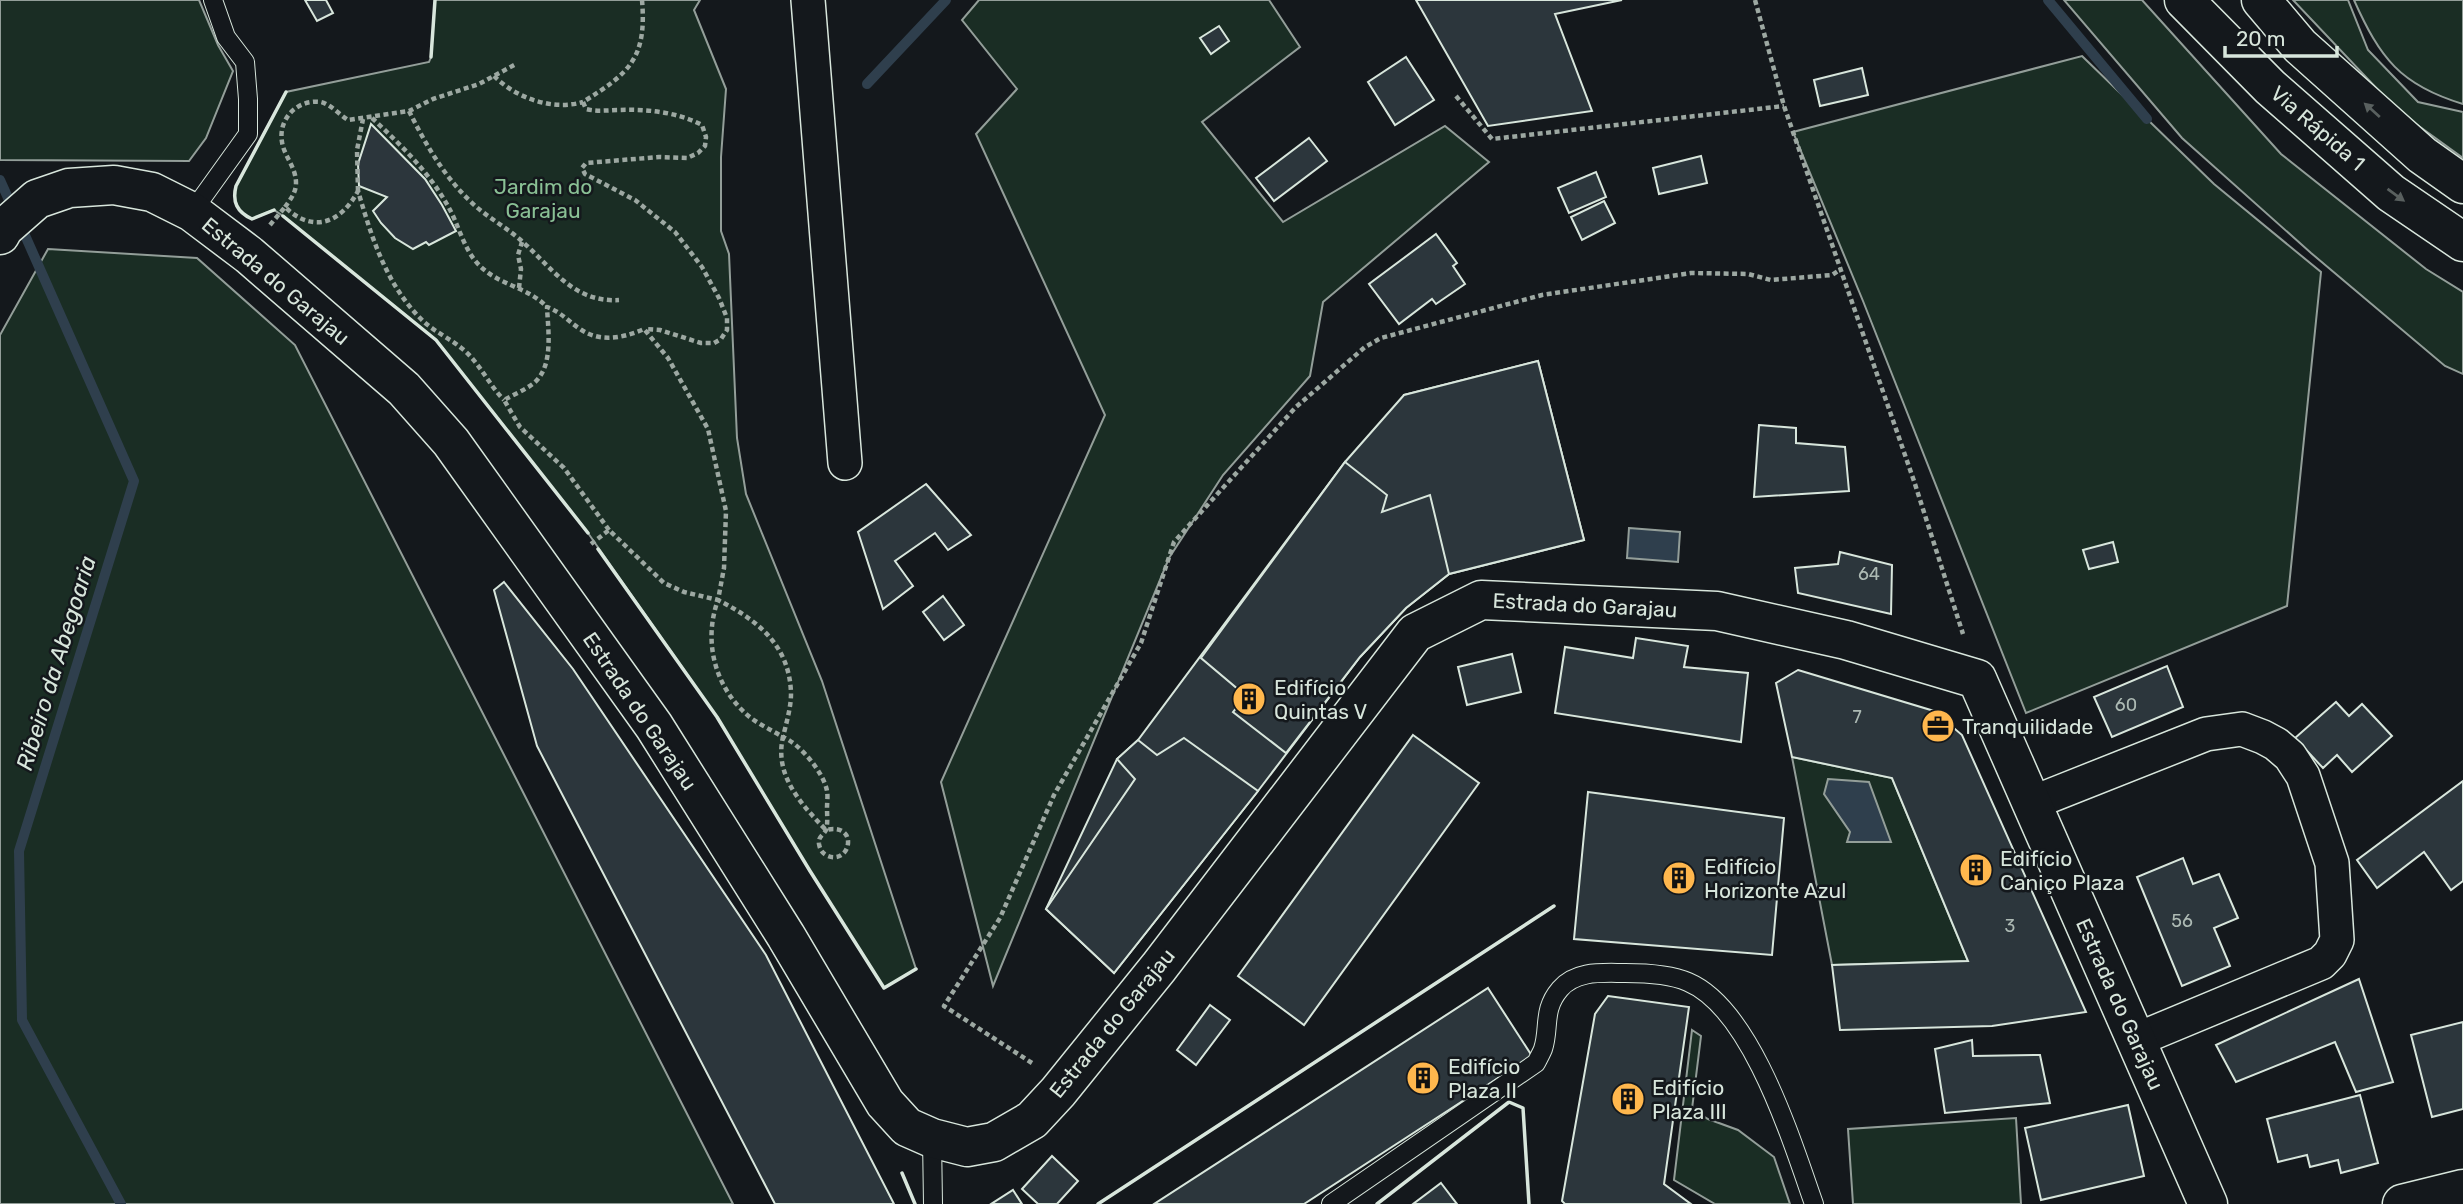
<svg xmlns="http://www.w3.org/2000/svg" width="2463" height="1204" viewBox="0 0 2463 1204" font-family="Rubik,sans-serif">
	<rect width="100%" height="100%" fill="#14181c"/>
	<!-- green -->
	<g fill="#1a2d24" stroke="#939e99" stroke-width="2">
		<path d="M 0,0 L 199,0 L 218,45 L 233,71 L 206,138 L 189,161 L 0,160 Z"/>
		<path d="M 435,0 L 700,0 L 694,10 L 726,89 L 721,157 L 721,231 L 729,254 L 737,438 L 746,494 L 822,681 L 916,969 L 884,988 L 810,871 L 717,717 L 588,533 L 436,340 L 283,216 L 274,210 L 252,219 C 237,212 232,202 236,186 L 286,92 L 429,62 L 431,57 Z"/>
		<path d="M 979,0 L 1269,0 L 1300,47 L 1202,122 L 1283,222 L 1445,126 L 1489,162 L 1323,302 L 1310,376 L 1223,475 L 1169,558 L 993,986 L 941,782 L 1105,415 L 976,134 L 1017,89 L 962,20 Z"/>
		<path d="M 2064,0 L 2142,0 L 2281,154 L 2426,269 L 2463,292 L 2463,374 L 2445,366 L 2311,253 L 2182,138 Z"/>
		<path d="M 2293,0 L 2348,0 L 2368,50 L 2418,102 L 2463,112 L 2463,158 L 2398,111 Z"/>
		<path d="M 2354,0 L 2463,0 L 2463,104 C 2400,85 2380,58 2354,0 Z"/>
		<path d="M 2082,56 L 2214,184 L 2321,272 L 2287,606 L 2026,713 L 1863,301 L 1793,132 Z"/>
		<path d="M 48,249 L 197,258 L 295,345 L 733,1204 L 0,1204 L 0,335 Z"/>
		<path d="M 1792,757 L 1892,778 L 1968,961 L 1832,965 Z"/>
		<path d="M 1692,1030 L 1701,1036 L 1692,1109 L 1708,1119 L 1738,1130 L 1774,1157 L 1790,1204 L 1715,1204 L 1674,1180 Z"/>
		<path d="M 2016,1118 L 2021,1204 L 1853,1204 L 1848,1129 Z"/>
	</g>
	<!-- water -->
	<g fill="#2f3f4d" stroke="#939e99" stroke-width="2">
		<path d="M 1629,528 L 1680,532 L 1678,562 L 1627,558 Z"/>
		<path d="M 1828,779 L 1869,782 L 1891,842 L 1847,842 L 1850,832 L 1824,794 Z"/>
	</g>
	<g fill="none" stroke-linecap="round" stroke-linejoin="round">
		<!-- stream -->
		<g stroke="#2f3f4d" stroke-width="10">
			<path d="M 2048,0 L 2147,119"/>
			<path d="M 867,84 L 946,0"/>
			<path d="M 0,180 L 13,209"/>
			<path d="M 20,224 L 134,481 L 19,851 L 22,1020 L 121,1204"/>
		</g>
	</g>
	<!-- building -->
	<g fill="#2c363c" stroke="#d8e6dc" stroke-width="2">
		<path d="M 305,0 L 326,0 L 333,13 L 317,21 Z"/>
		<path d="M 1416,0 L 1622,0 L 1555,14 L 1592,111 L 1488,126 Z"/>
		<path d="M 1219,26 L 1229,41 L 1211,54 L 1200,38 Z"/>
		<path d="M 1406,57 L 1434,100 L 1395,125 L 1368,82 Z"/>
		<path d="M 1862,68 L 1868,95 L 1820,106 L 1814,80 Z"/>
		<path d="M 371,124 L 425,179 L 442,205 L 456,231 L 429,245 L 426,242 L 413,249 L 395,238 L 381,223 L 373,211 L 387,197 L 359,186 L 358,164 Z"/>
		<path d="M 1309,138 L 1327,161 L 1274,201 L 1256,178 Z"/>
		<path d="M 1701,156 L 1707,183 L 1659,194 L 1653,168 Z"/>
		<path d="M 1596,172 L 1606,197 L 1569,213 L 1558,188 Z"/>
		<path d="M 1604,201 L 1615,223 L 1582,240 L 1571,217 Z"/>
		<path d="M 1436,234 L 1457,263 L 1453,266 L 1465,284 L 1436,304 L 1432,299 L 1399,324 L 1369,284 Z"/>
		<path d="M 1538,361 L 1584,540 L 1449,574 L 1404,395 Z"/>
		<path d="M 1538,361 L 1584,540 L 1449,574 L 1406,608 L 1360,657 L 1258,791 L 1114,973 L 1046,909 L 1117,759 L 1138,740 L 1345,462 L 1404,395 Z"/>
		<path d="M 1759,425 L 1796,428 L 1796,443 L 1845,447 L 1849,491 L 1754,497 Z"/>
		<path d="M 1345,462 L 1387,495 L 1382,512 L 1430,495 L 1449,574 L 1406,608 L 1360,657 L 1286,753 L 1233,712 L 1246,696 L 1201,658 Z"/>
		<path d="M 926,484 L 971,535 L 948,550 L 935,533 L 895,561 L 913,586 L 883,609 L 858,532 Z"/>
		<path d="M 2113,542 L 2118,562 L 2089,569 L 2083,550 Z"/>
		<path d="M 1840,552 L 1892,565 L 1891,614 L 1798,593 L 1795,568 L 1838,564 Z"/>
		<path d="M 504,582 L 573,669 L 766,955 L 894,1204 L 775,1204 L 537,746 L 494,590 Z"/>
		<path d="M 943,596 L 964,625 L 944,640 L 923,612 Z"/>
		<path d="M 1636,638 L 1688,646 L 1684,667 L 1748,673 L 1741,742 L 1555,713 L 1565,647 L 1633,658 Z"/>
		<path d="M 1512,654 L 1521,692 L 1467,705 L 1458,667 Z"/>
		<path d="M 2167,666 L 2183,707 L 2112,737 L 2094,697 Z"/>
		<path d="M 1798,670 L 1934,711 L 1962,735 L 2086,1012 L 1992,1026 L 1840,1030 L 1832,965 L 1968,961 L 1892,778 L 1792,757 L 1776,683 Z"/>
		<path d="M 2336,702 L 2349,716 L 2362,704 L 2392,736 L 2352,772 L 2337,755 L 2323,768 L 2295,738 Z"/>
		<path d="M 1413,735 L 1479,783 L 1304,1025 L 1238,976 Z"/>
		<path d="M 1184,738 L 1258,791 L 1114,973 L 1046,909 L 1135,779 L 1117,759 L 1138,740 L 1157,755 Z"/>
		<path d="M 2463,781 L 2463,881 L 2451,890 L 2424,852 L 2377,888 L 2357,860 Z"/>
		<path d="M 1588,792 L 1784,818 L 1772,955 L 1574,939 Z"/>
		<path d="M 2183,858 L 2193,884 L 2219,874 L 2238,918 L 2214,928 L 2230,966 L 2182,986 L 2137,877 Z"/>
		<path d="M 2359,979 L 2393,1082 L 2356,1092 L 2335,1042 L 2236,1082 L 2216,1045 Z"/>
		<path d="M 1488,988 L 1532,1056 L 1304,1204 L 1154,1204 Z"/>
		<path d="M 1608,996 L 1689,1007 L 1664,1184 L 1691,1204 L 1565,1204 L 1562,1201 L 1595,1014 Z"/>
		<path d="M 1210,1005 L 1230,1020 L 1196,1065 L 1177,1050 Z"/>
		<path d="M 2463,1022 L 2463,1109 L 2432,1117 L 2411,1035 Z"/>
		<path d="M 1972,1040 L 1973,1056 L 2040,1055 L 2050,1103 L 1945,1113 L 1935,1049 Z"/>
		<path d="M 2360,1095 L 2378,1163 L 2341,1173 L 2338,1160 L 2310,1167 L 2307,1155 L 2278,1162 L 2267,1119 Z"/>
		<path d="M 2128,1105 L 2144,1176 L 2041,1200 L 2025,1128 Z"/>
		<path d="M 1052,1156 L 1078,1181 L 1057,1204 L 1038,1204 L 1022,1189 Z"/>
		<path d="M 1441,1183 L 1457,1204 L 1413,1204 Z"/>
		<path d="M 1013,1190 L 1022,1204 L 991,1204 Z"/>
	</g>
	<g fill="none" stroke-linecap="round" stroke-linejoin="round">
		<defs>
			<g id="service">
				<path d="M 192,212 L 248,134 L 248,99 L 245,62 L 226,37 L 213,0"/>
				<path d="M 932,1138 L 933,1204"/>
				<path d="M 1331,1204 L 1536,1063 C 1538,1059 1541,1054 1543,1049 C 1550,1028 1542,1010 1560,989 C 1576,970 1603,973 1625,973 C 1644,973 1670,974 1688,982 C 1752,1009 1792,1142 1814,1204"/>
			</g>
			<g id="minor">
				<path d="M 808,0 L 845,463"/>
				<path d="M 2032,803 L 2206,734 L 2242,729 L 2263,737 L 2276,744 L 2290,756 L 2303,776 L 2332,863 L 2337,940 L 2330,954 L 2321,963 L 2136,1040"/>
			</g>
			<g id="tertiary">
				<path d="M 0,235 L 4,228 L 37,199 L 69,188 L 114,185 L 152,192 L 192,212 L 249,255 L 404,389 L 451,442 L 654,726 L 786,936 L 885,1103 L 907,1127 L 932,1138 L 967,1147 L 994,1142 L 1032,1120 L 1058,1092 L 1159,967 L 1415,633 L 1481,600 L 1717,611 L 1846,640 L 1977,679 L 2208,1204"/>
				<path d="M 2402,1204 L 2463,1189"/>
			</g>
			<g id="trunk">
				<path d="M 2184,0 L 2270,87 L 2391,193 L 2463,242"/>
				<path d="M 2261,0 L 2300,46 L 2422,155 L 2463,184"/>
			</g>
		</defs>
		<!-- service casing -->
		<use href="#service" stroke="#d8e6dc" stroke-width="20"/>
		<!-- minor casing -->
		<use href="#minor" stroke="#d8e6dc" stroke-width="36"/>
		<!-- tertiary casing -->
		<use href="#tertiary" stroke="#d8e6dc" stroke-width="41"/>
		<!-- trunk casing -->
		<use href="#trunk" stroke="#d8e6dc" stroke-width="41"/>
		<!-- path -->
		<g stroke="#9da8a2" stroke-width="4.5" stroke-dasharray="5 3.5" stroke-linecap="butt">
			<path d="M 642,0 C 647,59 629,73 583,102 L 586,109 C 598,112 608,110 620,110 C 647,109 677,112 702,125 L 706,137 L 705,146 L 698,153 L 687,158 L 659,157 L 586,163 L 582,168 L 585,174 L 635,200 L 675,232 L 702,267 L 719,298 L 727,318 L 727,330 L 721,339 L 714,343 L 701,343 L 660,330 L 645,329"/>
			<path d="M 1755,0 L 1784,106 L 1914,481 L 1963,634"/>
			<path d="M 494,76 C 516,98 552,111 583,102"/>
			<path d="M 1456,96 L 1492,139 L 1784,106"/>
			<path d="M 409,111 C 425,143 443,175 470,201 C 484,215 501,224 517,237 C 550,264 571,303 619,300"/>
			<path d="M 372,118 C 402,146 430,173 449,208 C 459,226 464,250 479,265 C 498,285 528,287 547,307"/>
			<path d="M 358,191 L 357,150 L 363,119"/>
			<path d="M 285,207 C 290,200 296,193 296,183 C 296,167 284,156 282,142 C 278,119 297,99 321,102 C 330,104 340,115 348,120 L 409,111 L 433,99 L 479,84 L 516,64"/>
			<path d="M 270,225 L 285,207 C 313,234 341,223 358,191 C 372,238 386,285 423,321 C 437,334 458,342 471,357 C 483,370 491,387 504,400"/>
			<path d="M 519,288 L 521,269 L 518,255 L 522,242"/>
			<path d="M 609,530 L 564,468 L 520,427 L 504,400 C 513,395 525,390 534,383 C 554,366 548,330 547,307 C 561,312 568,321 580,329 C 600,343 623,338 644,329 L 668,358 L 708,429 L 726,511 L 724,568 L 718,600 C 757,620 790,645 791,694 C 791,708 786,724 783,737 C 800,744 824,773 827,791 C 828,796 827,803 827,808 C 827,814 828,824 826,830 C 823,836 818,836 819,844 C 820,850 823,854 828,856 C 851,865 859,822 826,830"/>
			<path d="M 591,544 L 609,530 L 664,583 L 684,592 L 718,600 C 704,638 713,681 742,710 C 753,722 770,729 783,737 C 774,775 801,804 825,829"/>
			<path d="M 1032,1063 L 944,1006 L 1000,918 L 1054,795 L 1141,643 L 1174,542 L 1296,407 L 1365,347 L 1381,338 L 1542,295 L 1691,273 L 1748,274 L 1771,280 L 1832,275 L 1841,269"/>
		</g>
		<!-- service -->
		<use href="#service" stroke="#14181c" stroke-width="18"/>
		<!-- minor -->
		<use href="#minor" stroke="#14181c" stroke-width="33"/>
		<!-- tertiary -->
		<use href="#tertiary" stroke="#14181c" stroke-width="38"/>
		<!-- trunk -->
		<use href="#trunk" stroke="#14181c" stroke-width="38"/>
		<!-- wall -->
		<g stroke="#d8e6dc" stroke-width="3.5">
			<path d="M 431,57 L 435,0"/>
			<path d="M 274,210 L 252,219 C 237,212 232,202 236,186 L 286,92"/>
			<path d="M 283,216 L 436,340 L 588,533"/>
			<path d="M 598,549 L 717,717 L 810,871 L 884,988 L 916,969"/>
			<path d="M 902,1173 L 915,1204"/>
			<path d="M 1098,1204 L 1554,906"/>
			<path d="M 1377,1204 L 1509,1102 L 1523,1108 L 1529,1204"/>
		</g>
	</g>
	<!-- one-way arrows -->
	<defs><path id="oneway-solid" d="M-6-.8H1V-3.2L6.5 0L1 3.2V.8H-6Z" transform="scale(1.75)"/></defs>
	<g fill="#59605f">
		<use href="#oneway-solid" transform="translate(2372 110) rotate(-138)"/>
		<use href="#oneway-solid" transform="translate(2396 195) rotate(36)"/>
	</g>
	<!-- icons -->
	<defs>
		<symbol id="building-disc" viewBox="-11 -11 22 22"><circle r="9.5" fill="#ffb74d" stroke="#14181c"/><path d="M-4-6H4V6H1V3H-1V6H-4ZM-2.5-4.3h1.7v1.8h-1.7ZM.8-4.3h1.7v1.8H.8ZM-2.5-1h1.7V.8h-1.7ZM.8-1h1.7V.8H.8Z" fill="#111"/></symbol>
		<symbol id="office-disc" viewBox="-11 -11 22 22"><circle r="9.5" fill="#ffb74d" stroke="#14181c"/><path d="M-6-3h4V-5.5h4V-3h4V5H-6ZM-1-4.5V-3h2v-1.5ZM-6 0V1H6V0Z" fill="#111"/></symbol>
	</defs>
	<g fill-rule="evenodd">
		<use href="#building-disc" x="1230" y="680" width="38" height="38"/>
		<use href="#office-disc" x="1919" y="707" width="38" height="38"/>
		<use href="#building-disc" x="1957" y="851" width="38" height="38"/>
		<use href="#building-disc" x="1660" y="859" width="38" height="38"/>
		<use href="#building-disc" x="1404" y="1059" width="38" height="38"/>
		<use href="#building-disc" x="1609" y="1080" width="38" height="38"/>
	</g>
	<g text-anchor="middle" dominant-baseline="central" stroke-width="5" stroke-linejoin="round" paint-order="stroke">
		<!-- number labels -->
		<g font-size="18" fill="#adbab4">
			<text x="1869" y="574">64</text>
			<text x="2126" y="705">60</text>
			<text x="1857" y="717">7</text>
			<text x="2182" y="921">56</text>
			<text x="2010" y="926">3</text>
		</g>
		<!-- street labels -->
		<g font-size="21" fill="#d8e6dc" stroke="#14181c">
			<text transform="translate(2318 128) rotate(41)">Via Rápida 1</text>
			<text transform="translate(276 281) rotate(40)">Estrada do Garajau</text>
			<text transform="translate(1585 605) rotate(3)">Estrada do Garajau</text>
			<text transform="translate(640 711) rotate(56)">Estrada do Garajau</text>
			<text transform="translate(2120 1004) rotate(66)">Estrada do Garajau</text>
			<text transform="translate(1112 1023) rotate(-51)">Estrada do Garajau</text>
		</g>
		<!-- park labels -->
		<g font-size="21" fill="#8ac095" stroke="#14181c">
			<text x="543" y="186">Jardim do<tspan x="543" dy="24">Garajau</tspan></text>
		</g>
		<!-- poi labels -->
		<g font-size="21" fill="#d8e6dc" stroke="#14181c" text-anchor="start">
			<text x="1274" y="687">Edifício<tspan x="1274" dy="24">Quintas V</tspan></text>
			<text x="1962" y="726">Tranquilidade</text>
			<text x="2000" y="858">Edifício<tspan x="2000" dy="24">Caniço Plaza</tspan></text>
			<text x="1704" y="866">Edifício<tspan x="1704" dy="24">Horizonte Azul</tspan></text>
			<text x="1448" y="1066">Edifício<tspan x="1448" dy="24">Plaza II</tspan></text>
			<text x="1652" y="1087">Edifício<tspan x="1652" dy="24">Plaza III</tspan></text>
		</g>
		<!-- water labels -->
		<g font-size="23" font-style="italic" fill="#d8e6dc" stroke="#14181c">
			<text transform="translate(56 663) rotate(-73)">Ribeiro da Abegoaria</text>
		</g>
	</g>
	<!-- scale -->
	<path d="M2225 46v10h112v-10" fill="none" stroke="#d8e6dc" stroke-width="3.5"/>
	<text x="2236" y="46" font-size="21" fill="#d8e6dc" stroke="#14181c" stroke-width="5" paint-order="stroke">20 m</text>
</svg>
